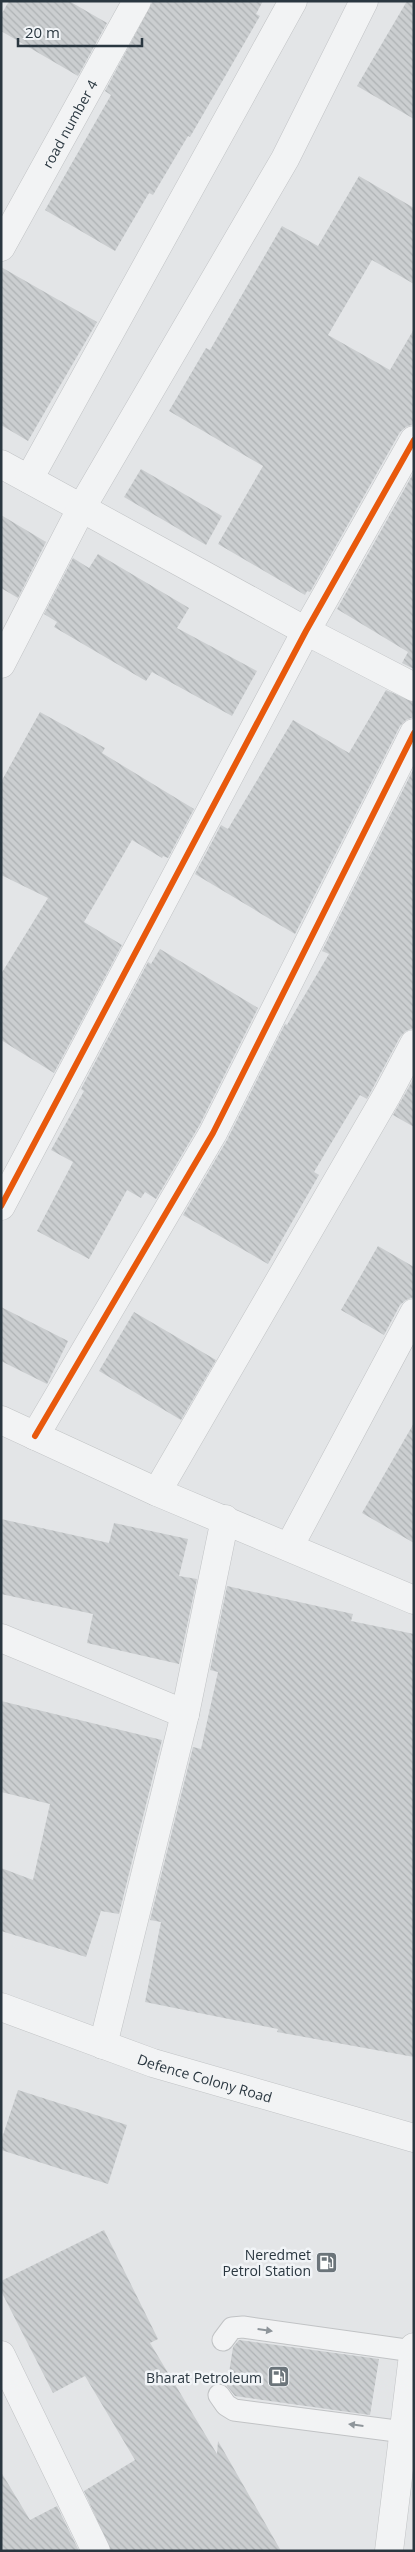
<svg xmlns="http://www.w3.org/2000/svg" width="415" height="2552" viewBox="0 0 415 2552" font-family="'Open Sans',sans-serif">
	<defs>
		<pattern id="building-back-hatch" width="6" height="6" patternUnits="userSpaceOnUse" patternTransform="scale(1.25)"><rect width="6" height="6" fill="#cbced0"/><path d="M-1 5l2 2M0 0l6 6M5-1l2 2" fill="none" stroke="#aeb2b4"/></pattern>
	</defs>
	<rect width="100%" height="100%" fill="#e3e5e7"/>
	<!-- building -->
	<g fill="url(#building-back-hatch)">
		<path d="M 9,1 L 69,1 L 107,23 L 78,76 L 1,31 L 1,15 Z"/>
		<path d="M 153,1 L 263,1 L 256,14 L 260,16 L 190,137 L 188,136 L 153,195 L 149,193 L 115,251 L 45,210 L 111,95 L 105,91 Z"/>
		<path d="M 407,1 L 414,1 L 414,119 L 357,86 Z"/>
		<path d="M 359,176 L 414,208 L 414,284 L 372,260 L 328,335 L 390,370 L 414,329 L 414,424 L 406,427 L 400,432 L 310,592 L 307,591 L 305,595 L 218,544 L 263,466 L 169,411 L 206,348 L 210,350 L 282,226 L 318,246 Z"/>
		<path d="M 1,267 L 97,322 L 28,441 L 1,425 Z"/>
		<path d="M 141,469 L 222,516 L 206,545 L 124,497 Z"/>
		<path d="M 414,472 L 414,669 L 402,663 L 408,652 L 337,609 Z"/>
		<path d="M 1,515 L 46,542 L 18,598 L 1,588 Z"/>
		<path d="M 98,554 L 189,608 L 177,628 L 257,671 L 232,716 L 152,672 L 146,681 L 54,627 L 57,622 L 44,614 L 73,558 L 89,568 Z"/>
		<path d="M 386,690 L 414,702 L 414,717 L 406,720 L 400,726 L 295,934 L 195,874 L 221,825 L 228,829 L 293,720 L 349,753 Z"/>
		<path d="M 40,712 L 105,748 L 102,753 L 194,809 L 168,858 L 163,856 L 162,858 L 132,840 L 84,922 L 122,945 L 54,1073 L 1,1040 L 1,974 L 48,898 L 1,875 L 1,782 Z"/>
		<path d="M 414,768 L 414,1028 L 406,1031 L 400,1037 L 367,1099 L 360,1095 L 314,1172 L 319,1175 L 268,1264 L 183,1215 L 227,1140 L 285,1024 L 287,1025 L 329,954 L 322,951 Z"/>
		<path d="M 160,949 L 258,1008 L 199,1126 L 156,1199 L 145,1192 L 141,1198 L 127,1190 L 89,1259 L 37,1231 L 73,1162 L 51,1150 L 84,1091 L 81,1089 L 148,962 L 151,964 Z"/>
		<path d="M 414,1078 L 414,1127 L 393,1115 Z"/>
		<path d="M 378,1246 L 414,1267 L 414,1297 L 406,1300 L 400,1305 L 384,1335 L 341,1310 Z"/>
		<path d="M 1,1307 L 68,1341 L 47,1384 L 1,1361 Z"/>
		<path d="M 134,1312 L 216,1360 L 181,1420 L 99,1371 Z"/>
		<path d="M 414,1423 L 414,1543 L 362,1513 Z"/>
		<path d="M 1,1519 L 109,1543 L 114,1523 L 188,1539 L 179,1576 L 197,1579 L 179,1664 L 87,1643 L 93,1614 L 1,1594 Z"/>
		<path d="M 227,1586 L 353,1614 L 351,1621 L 414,1634 L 414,2057 L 277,2032 L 278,2029 L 145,2002 L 161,1922 L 150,1920 L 193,1747 L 201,1749 L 218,1672 L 210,1670 Z"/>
		<path d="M 1,1701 L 162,1740 L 119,1914 L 101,1911 L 86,1957 L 1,1931 L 1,1868 L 33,1880 L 50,1804 L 1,1792 Z"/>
		<path d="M 18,2090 L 127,2125 L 108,2184 L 1,2150 L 1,2141 Z"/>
		<path d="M 104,2230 L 158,2339 L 150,2343 L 217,2454 L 218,2441 L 281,2551 L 111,2551 L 84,2491 L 135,2460 L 85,2376 L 53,2393 L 1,2291 L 1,2281 Z"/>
		<path d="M 239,2340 L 379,2359 L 370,2415 L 235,2396 L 227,2386 L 233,2347 Z"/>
		<path d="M 1,2472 L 30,2520 L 57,2506 L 79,2551 L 1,2551 Z"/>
	</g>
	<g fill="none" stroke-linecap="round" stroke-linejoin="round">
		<defs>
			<g id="service">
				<path d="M 223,2340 L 232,2328 L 243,2327 L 413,2351"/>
				<path d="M 219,2395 L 226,2405 L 234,2410 L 404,2432"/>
			</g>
			<g id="minor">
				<path id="s1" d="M 1,247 L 137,1"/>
				<path d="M 1,464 L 306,631 L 414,687"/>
				<path d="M 29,479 L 293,1"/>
				<path d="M 1,664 L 82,507 L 285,159 L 364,1"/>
				<path d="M 1,1206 L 306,631 L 414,440"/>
				<path d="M 1,1420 L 157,1492 L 414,1600"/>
				<path d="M 35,1436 L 213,1133 L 414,733"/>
				<path d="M 157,1492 L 387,1095 L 414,1044"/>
				<path d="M 289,1547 L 414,1313"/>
				<path d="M 1,1638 L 185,1714"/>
				<path d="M 103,2045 L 185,1714 L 225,1519"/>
				<path d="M 1,2355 L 96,2551"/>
				<path d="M 389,2551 L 414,2347"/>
			</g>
			<g id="tertiary">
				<path id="s2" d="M 1,2007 L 153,2063 L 414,2138"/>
			</g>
		</defs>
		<!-- service casing -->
		<use href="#service" stroke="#c1c3c5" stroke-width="23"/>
		<!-- minor casing -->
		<use href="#minor" stroke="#c1c3c5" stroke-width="29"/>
		<!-- tertiary casing -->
		<use href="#tertiary" stroke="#c1c3c5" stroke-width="29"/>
		<!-- service -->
		<use href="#service" stroke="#f2f3f4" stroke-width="21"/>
		<!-- minor -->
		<use href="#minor" stroke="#f2f3f4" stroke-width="28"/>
		<!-- tertiary -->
		<use href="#tertiary" stroke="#f2f3f4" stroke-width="28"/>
		<defs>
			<g id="cycleway">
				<path d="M 1,1206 L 306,631 L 414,440"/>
				<path d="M 35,1436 L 213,1133 L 414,733"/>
			</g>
		</defs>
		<!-- cycleway casing -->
		<use href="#cycleway" stroke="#f1f4f7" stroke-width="9"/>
		<!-- cycleway -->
		<use href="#cycleway" stroke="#e8590c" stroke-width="6"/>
	</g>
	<!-- one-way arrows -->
	<defs><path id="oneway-solid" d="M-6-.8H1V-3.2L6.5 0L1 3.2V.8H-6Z" transform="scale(1.25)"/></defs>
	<g fill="#8e959a">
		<use href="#oneway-solid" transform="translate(265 2330) rotate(8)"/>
		<use href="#oneway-solid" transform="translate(356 2425) rotate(-173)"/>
	</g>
	<!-- icons -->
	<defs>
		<symbol id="fuel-square" viewBox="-11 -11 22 22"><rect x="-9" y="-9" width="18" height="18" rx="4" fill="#6b747a" stroke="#f1f4f7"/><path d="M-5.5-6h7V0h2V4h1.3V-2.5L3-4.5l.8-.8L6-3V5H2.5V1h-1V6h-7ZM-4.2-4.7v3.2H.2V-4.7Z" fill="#fff"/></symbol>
	</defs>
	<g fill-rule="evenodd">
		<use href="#fuel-square" x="314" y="2250" width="25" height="25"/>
		<use href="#fuel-square" x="266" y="2364" width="25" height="25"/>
	</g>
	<g text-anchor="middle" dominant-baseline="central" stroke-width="5" stroke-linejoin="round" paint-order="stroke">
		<!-- street labels -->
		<g font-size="14" fill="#2a3740" stroke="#f1f4f7">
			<text stroke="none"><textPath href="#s1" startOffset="141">road number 4</textPath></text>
			<text stroke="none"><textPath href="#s2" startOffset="216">Defence Colony Road</textPath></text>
		</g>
		<!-- poi labels -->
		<g font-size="14" fill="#2a3740" stroke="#f1f4f7" text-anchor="end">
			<text x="311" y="2254">Neredmet<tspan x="311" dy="16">Petrol Station</tspan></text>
			<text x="262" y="2377">Bharat Petroleum</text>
		</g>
	</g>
	<!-- border -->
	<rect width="415" height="2552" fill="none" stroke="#2a3740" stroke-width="5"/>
	<!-- scale -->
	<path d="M18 38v8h124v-8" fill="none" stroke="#2a3740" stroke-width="2.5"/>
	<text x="25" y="38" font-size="15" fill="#2a3740" stroke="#f1f4f7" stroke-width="4" paint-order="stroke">20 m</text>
</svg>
